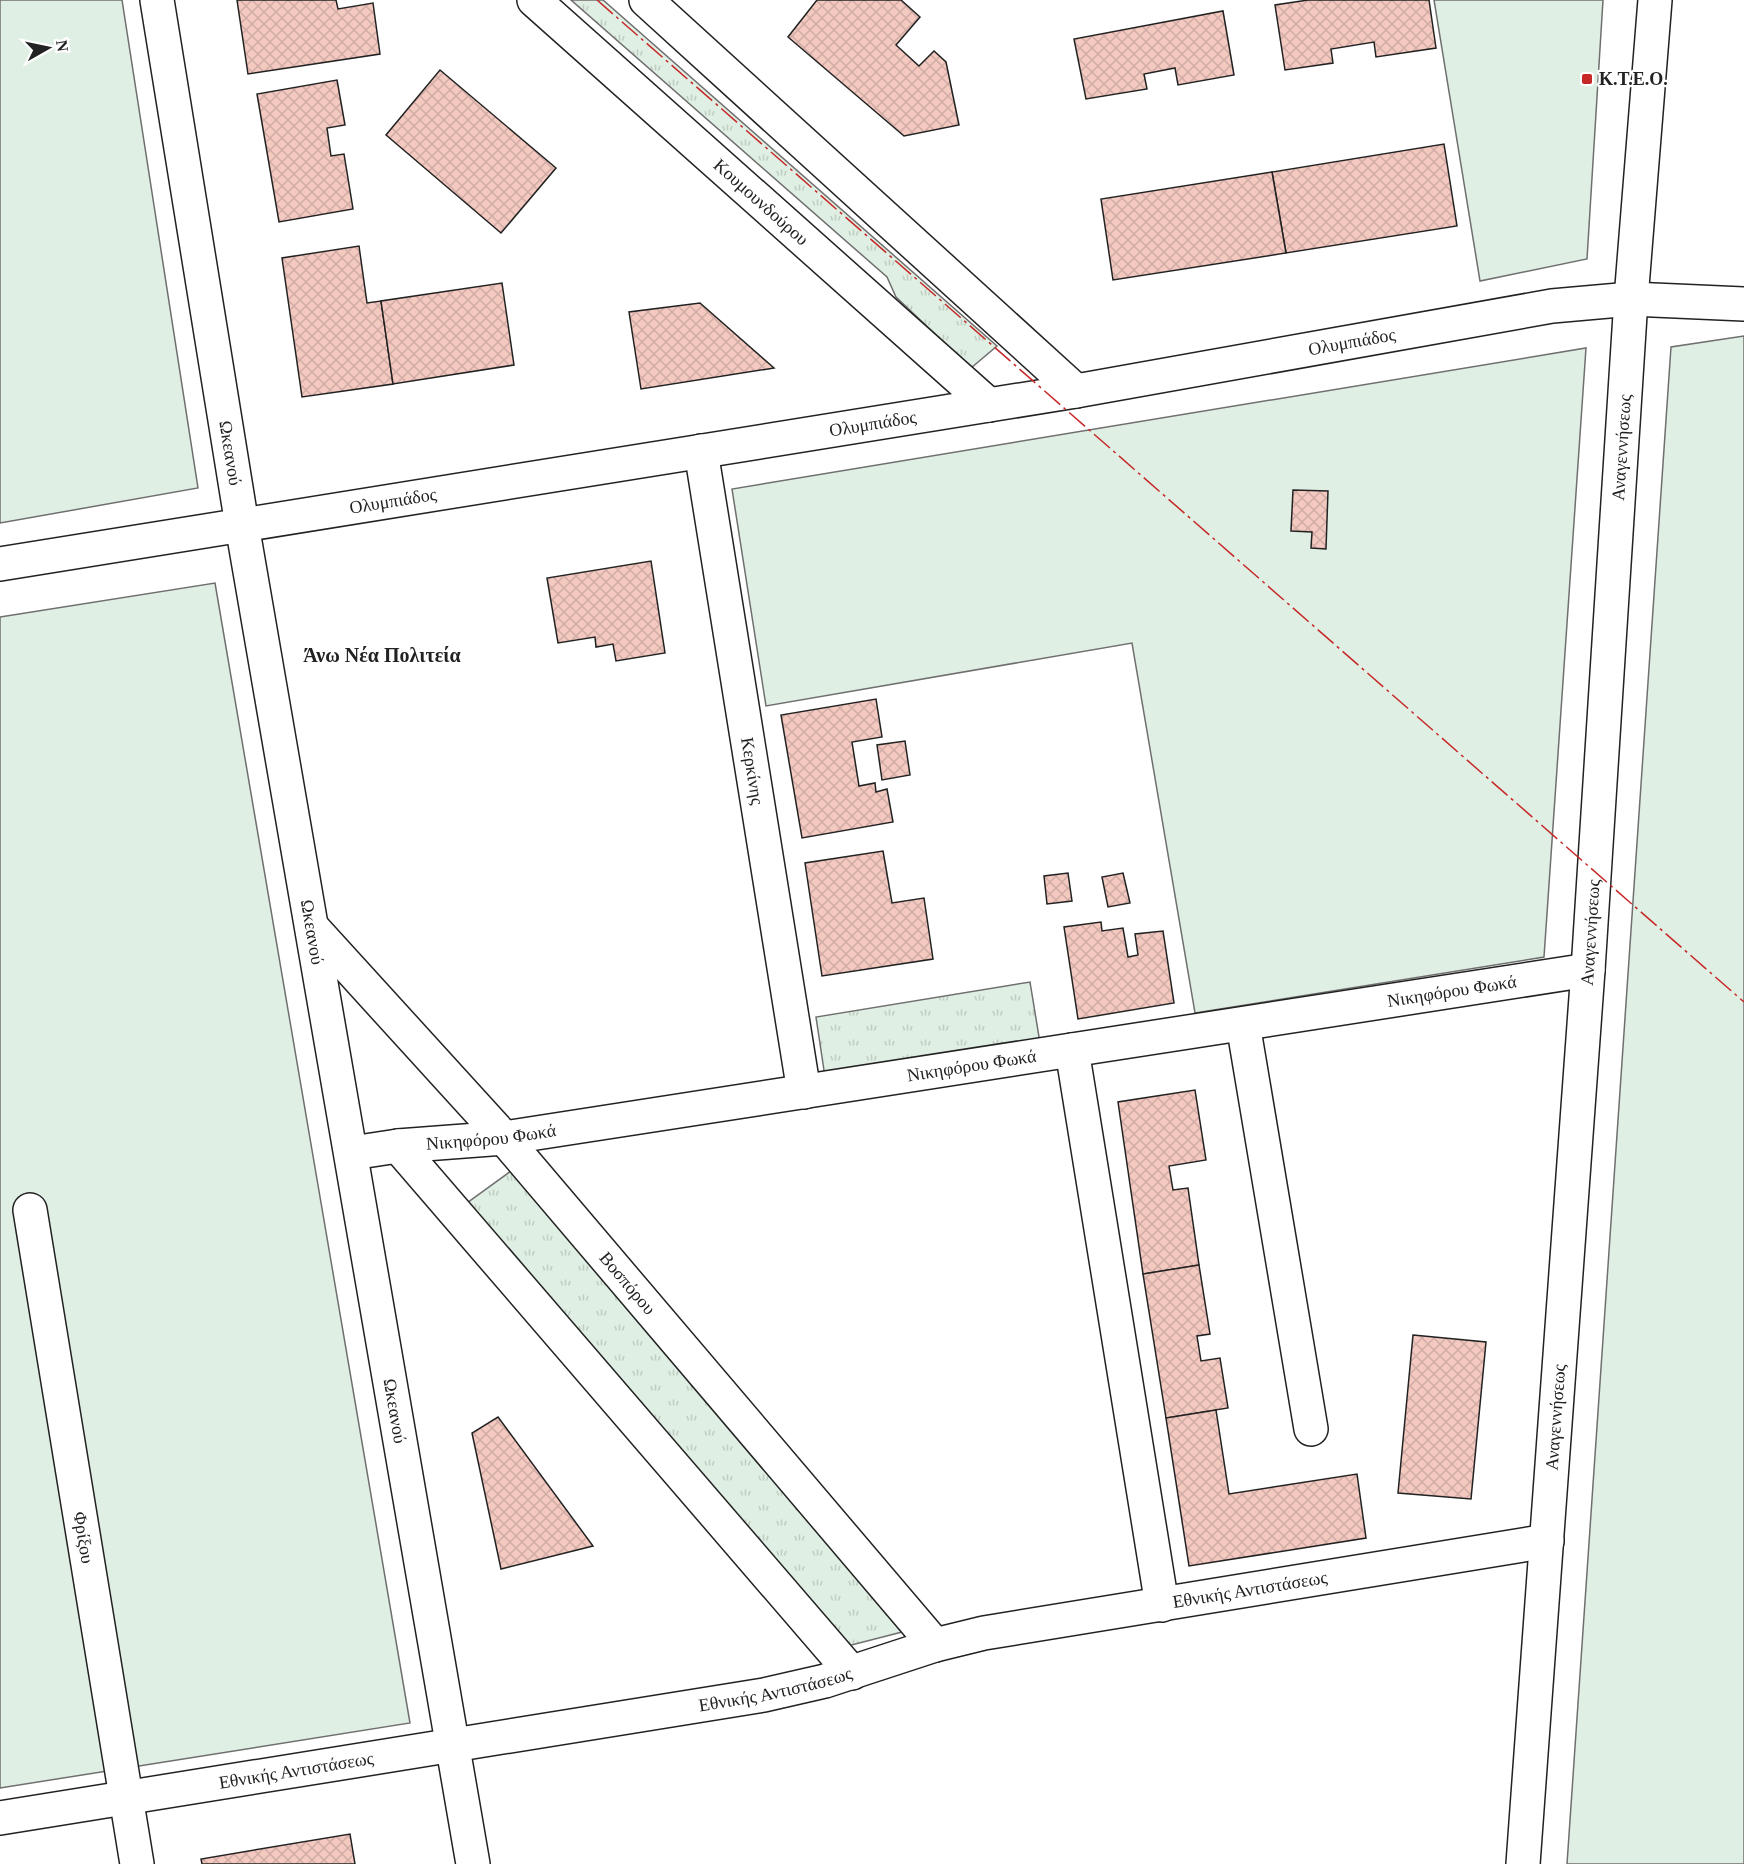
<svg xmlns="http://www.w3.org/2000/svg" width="1744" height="1864" viewBox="0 0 1744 1864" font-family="Georgia,serif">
	<defs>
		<pattern id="park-tufts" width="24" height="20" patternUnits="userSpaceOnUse" patternTransform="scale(1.5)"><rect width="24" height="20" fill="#e0efe3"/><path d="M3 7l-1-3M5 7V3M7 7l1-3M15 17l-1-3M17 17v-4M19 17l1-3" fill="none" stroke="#c0cdc2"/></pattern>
		<pattern id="building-cross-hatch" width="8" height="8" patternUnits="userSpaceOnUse" patternTransform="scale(1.5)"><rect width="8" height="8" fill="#f3c9c0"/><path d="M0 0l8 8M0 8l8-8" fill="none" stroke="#d0aca5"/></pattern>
	</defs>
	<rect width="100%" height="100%" fill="#fff"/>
	<!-- grass -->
	<g fill="#e0efe3" stroke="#6f6f6f" stroke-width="1.5">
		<path d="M 0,0 L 122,0 L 198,488 L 0,523 Z"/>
		<path d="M 1434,0 L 1603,0 L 1587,259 L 1480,281 Z"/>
		<path d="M 1744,336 L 1744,1864 L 1567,1864 L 1671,347 Z"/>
		<path d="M 1586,348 L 1544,957 L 1195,1013 L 1132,643 L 766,706 L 732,489 Z"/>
		<path d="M 215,583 L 410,1723 L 0,1788 L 0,617 Z"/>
	</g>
	<!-- park -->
	<g fill="url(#park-tufts)" stroke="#6f6f6f" stroke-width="1.5">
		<path d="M 571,0 L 603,0 L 997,346 L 971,368 L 896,297 L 887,277 Z"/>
		<path d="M 1030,982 L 1040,1043 L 825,1077 L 816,1017 Z"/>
		<path d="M 511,1171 L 902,1632 L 840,1648 L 467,1203 Z"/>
	</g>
	<!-- building -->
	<g fill="url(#building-cross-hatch)" stroke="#222" stroke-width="1.5">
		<path d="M 237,0 L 336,0 L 338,9 L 373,3 L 380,54 L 248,74 Z"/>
		<path d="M 817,0 L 901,0 L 920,17 L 896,45 L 919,66 L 934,51 L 946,62 L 959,125 L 904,136 L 788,37 Z"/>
		<path d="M 1308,0 L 1429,0 L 1436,48 L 1376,57 L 1374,42 L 1331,49 L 1333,63 L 1285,70 L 1275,5 Z"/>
		<path d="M 1223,11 L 1234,75 L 1178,85 L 1175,68 L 1144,74 L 1147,89 L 1086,99 L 1074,39 Z"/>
		<path d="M 440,70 L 556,168 L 501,233 L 386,135 Z"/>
		<path d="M 337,80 L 345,125 L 327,128 L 331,156 L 344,154 L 353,209 L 279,222 L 257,94 Z"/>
		<path d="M 1444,144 L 1457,226 L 1286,253 L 1272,172 Z"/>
		<path d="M 1272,172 L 1286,253 L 1113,280 L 1101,199 Z"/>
		<path d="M 359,246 L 367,303 L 381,301 L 393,384 L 302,397 L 282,258 Z"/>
		<path d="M 502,283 L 514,365 L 393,384 L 381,301 Z"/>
		<path d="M 700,303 L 774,368 L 641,389 L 629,312 Z"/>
		<path d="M 1293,490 L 1328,491 L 1326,549 L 1311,548 L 1312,532 L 1291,531 Z"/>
		<path d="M 651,561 L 665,653 L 616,661 L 613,644 L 596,647 L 595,637 L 558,643 L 547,578 Z"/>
		<path d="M 876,699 L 882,737 L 852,742 L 859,786 L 875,783 L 876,792 L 887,789 L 893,822 L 802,838 L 781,715 Z"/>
		<path d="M 905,741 L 910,775 L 882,780 L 877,745 Z"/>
		<path d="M 883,851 L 892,903 L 924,898 L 933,959 L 822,976 L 805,863 Z"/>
		<path d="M 1068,873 L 1072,901 L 1047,904 L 1044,876 Z"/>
		<path d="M 1123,873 L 1130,903 L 1108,907 L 1102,877 Z"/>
		<path d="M 1101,922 L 1102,931 L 1123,928 L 1128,957 L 1138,955 L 1135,934 L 1163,931 L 1174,1003 L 1078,1019 L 1064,927 Z"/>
		<path d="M 1195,1090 L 1206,1160 L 1169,1166 L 1173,1190 L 1188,1188 L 1199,1265 L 1143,1274 L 1118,1102 Z"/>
		<path d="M 1199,1265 L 1210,1334 L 1197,1336 L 1201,1361 L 1220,1358 L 1228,1408 L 1166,1418 L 1143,1274 Z"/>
		<path d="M 1413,1335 L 1486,1342 L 1471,1499 L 1398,1493 Z"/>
		<path d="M 1216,1410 L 1229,1494 L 1357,1474 L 1366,1538 L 1189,1566 L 1166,1418 Z"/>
		<path d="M 498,1417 L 593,1546 L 501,1569 L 472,1433 Z"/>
		<path d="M 350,1834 L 355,1864 L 202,1864 L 201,1859 Z"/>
	</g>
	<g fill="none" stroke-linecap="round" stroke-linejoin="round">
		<defs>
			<g id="minor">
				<path id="s1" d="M 157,0 L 242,525 L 473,1864"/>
				<path id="s2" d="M 534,0 L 989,405"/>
				<path d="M 646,0 L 1076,391"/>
				<path id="s3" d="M 701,451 L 804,1092"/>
				<path id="s4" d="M 0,564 L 1076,391 L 1552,306 L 1631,299 L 1744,304"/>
				<path id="s5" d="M 312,927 L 504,1138 L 935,1645"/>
				<path d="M 1243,1024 L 1311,1429"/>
				<path d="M 1072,1050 L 1162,1605"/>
				<path d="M 398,1146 L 852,1673"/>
				<path id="s6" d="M 352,1153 L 398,1146 L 504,1138 L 1588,970"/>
				<path id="s7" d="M 30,1210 L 137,1864"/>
				<path id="s8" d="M 0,1818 L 764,1695 L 825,1681 L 935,1645 L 984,1633 L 1547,1541"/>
				<path id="s9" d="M 1523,1864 L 1588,970 L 1631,299 L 1655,0"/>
			</g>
		</defs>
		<!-- minor casing -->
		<use href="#minor" stroke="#222" stroke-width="36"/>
		<!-- minor -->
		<use href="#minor" stroke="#fff" stroke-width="33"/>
		<!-- power -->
		<path stroke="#c62828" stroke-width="1.5" stroke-dasharray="21 4.5 3 4.5" stroke-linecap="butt" d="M 597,0 L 1744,1002"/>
	</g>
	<!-- markers -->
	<rect fill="#c62828" stroke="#fff" stroke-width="2" x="1581" y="73" width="12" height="12" rx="3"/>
	<g text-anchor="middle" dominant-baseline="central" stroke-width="4.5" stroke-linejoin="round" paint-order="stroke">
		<!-- poi labels -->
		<g font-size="18" font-weight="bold" fill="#222" stroke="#fff" text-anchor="start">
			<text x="1599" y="79">K.T.E.O.</text>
		</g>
		<!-- street labels -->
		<g font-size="18" fill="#222" stroke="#fff">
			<text stroke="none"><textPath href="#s2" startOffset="304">Κουμουνδούρου</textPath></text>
			<text stroke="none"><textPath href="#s4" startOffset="1370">Ολυμπιάδος</textPath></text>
			<text stroke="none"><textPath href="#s4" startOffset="884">Ολυμπιάδος</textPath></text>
			<text stroke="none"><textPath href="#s9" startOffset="1420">Αναγεννήσεως</textPath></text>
			<text stroke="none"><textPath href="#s1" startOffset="459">Ωκεανού</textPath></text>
			<text stroke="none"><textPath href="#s4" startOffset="398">Ολυμπιάδος</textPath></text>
			<text stroke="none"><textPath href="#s3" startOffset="324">Κερκίνης</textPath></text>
			<text stroke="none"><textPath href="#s1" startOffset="945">Ωκεανού</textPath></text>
			<text stroke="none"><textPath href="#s9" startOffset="934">Αναγεννήσεως</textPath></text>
			<text stroke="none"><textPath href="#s6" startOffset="1112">Νικηφόρου Φωκά</textPath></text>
			<text stroke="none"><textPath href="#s6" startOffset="626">Νικηφόρου Φωκά</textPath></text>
			<text stroke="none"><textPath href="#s6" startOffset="140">Νικηφόρου Φωκά</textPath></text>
			<text stroke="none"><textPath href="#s5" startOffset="476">Βοσπόρου</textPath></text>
			<text stroke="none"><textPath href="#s1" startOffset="1431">Ωκεανού</textPath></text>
			<text stroke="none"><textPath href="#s9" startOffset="448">Αναγεννήσεως</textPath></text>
			<text stroke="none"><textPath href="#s7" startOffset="332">Φρίξου</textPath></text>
			<text stroke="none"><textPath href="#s8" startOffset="1272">Εθνικής Αντιστάσεως</textPath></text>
			<text stroke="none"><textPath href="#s8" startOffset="786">Εθνικής Αντιστάσεως</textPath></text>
			<text stroke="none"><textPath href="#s8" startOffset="300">Εθνικής Αντιστάσεως</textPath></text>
		</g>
		<!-- neighbourhood labels -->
		<g font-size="20" font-weight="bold" fill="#222" stroke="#fff">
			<text x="382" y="655">Άνω Νέα Πολιτεία</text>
		</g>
	</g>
	<!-- north arrow -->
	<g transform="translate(48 48) rotate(81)" stroke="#ffffff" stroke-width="4.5" paint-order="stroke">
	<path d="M0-4.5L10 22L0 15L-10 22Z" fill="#222222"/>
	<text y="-9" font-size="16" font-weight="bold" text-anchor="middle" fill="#222222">N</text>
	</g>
</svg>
